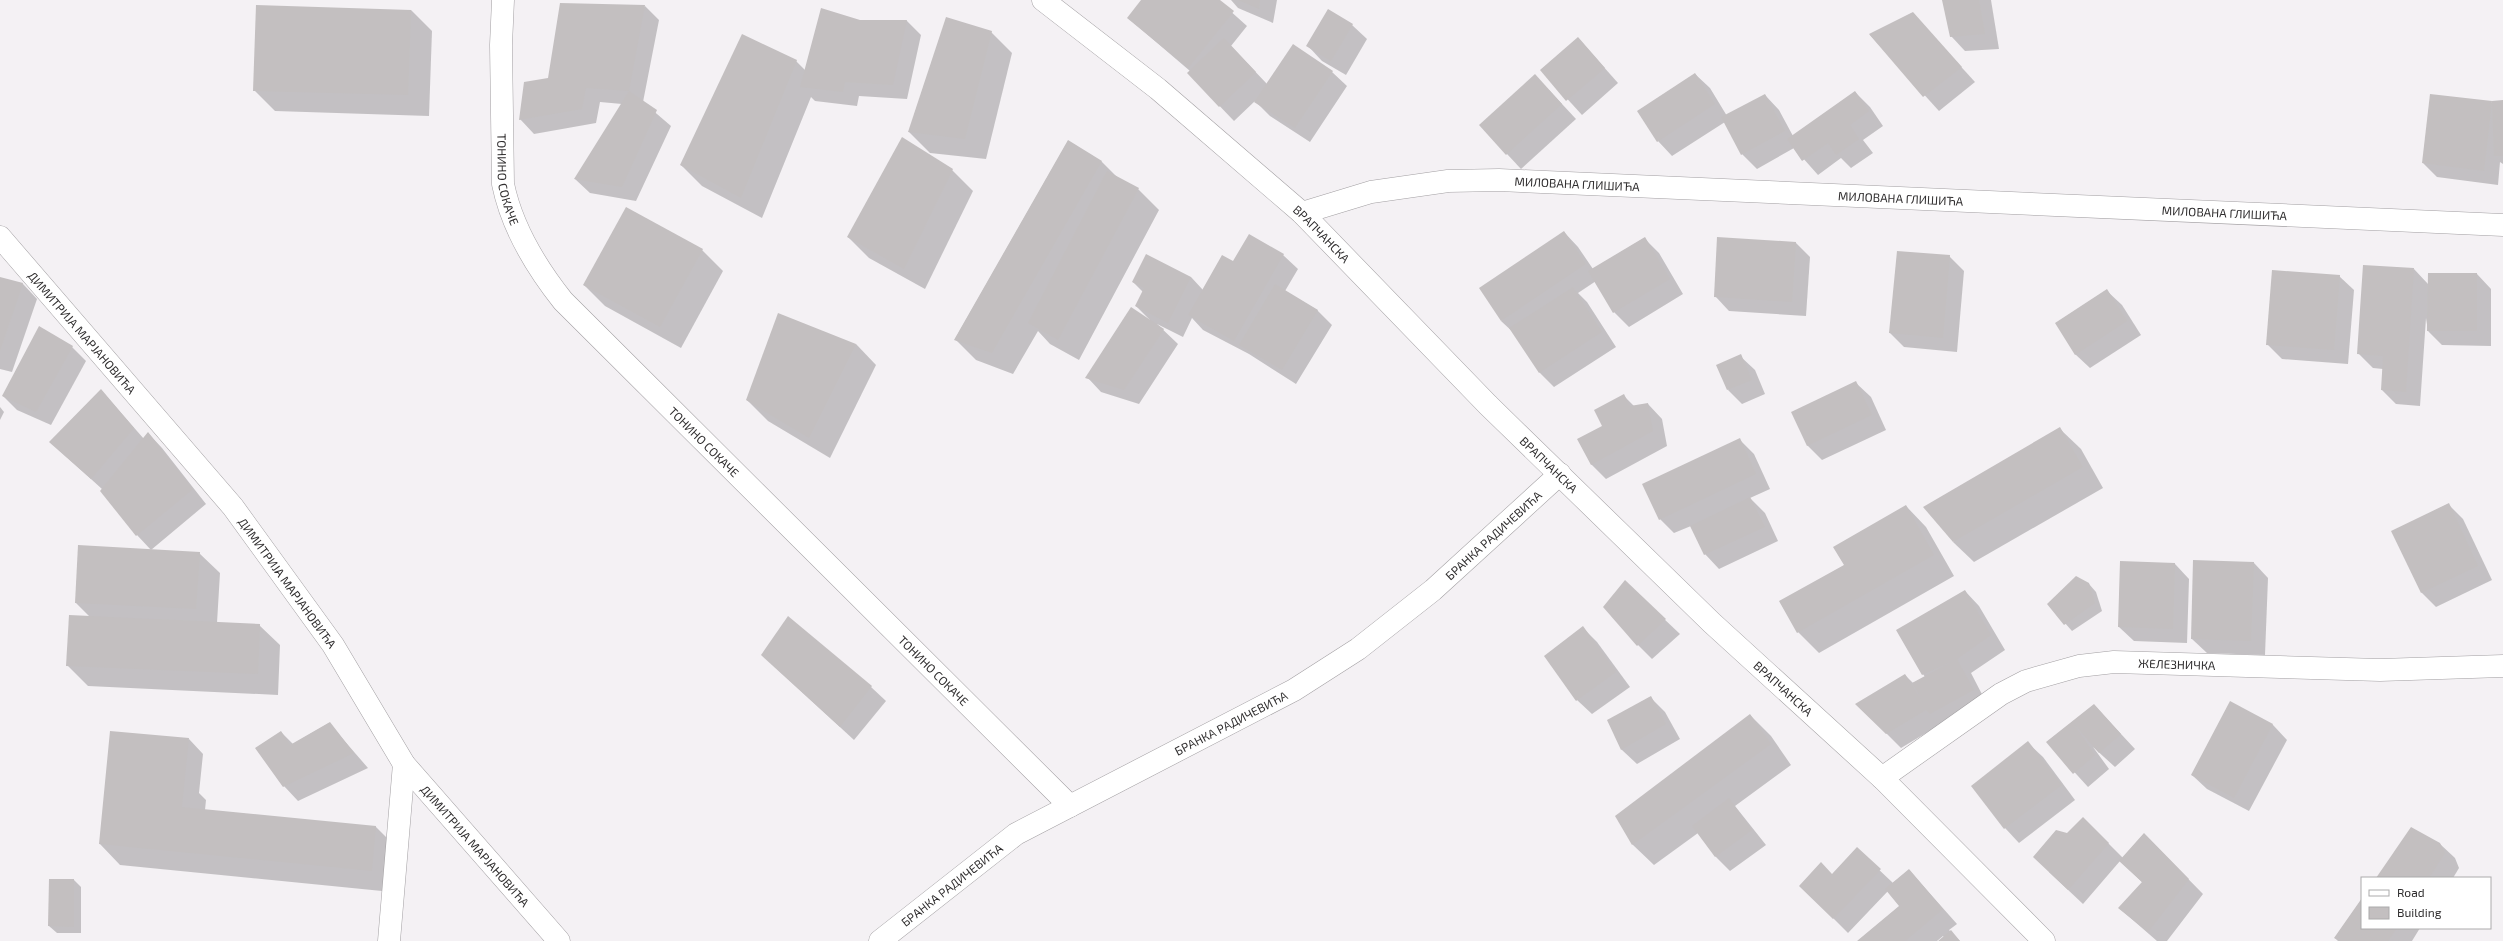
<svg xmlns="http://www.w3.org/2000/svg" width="2503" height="941" viewBox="0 0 2503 941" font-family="'Exo 2',sans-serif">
	<rect width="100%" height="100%" fill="#f4f1f4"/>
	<!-- shadow -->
	<g fill="#0003">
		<path d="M 1143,0 L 1218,0 L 1247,26 L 1231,46 L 1267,84 L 1332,72 L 1347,86 L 1310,142 L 1270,116 L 1255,101 L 1234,121 L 1188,73 L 1190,71 L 1128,18 Z"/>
		<path d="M 1231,0 L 1277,0 L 1273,23 L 1238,8 Z"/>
		<path d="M 1943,0 L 1991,0 L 1999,49 L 1965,51 L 1951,36 Z"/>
		<path d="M 645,6 L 659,20 L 643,102 L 671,126 L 636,201 L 590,193 L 575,179 L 622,104 L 600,102 L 596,123 L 534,134 L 520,119 Z"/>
		<path d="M 411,10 L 432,31 L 429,116 L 275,111 L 254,90 Z"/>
		<path d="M 1912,13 L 1975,82 L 1939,111 L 1870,35 Z"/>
		<path d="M 947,18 L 991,32 L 1012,53 L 986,159 L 930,153 L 909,132 Z"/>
		<path d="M 860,21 L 907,21 L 921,35 L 907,99 L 859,96 L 857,106 L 815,101 L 811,97 L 762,218 L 702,186 L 681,165 L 796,61 L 805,70 Z"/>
		<path d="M 1352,25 L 1367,39 L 1346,75 L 1322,61 L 1308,46 Z"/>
		<path d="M 1578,38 L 1618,83 L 1582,115 L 1541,70 Z"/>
		<path d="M 1695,74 L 1710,88 L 1727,116 L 1765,95 L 1779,110 L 1793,136 L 1855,92 L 1870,107 L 1883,126 L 1863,140 L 1873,153 L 1851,168 L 1841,158 L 1818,175 L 1794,148 L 1757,169 L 1742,154 L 1725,122 L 1672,156 L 1658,141 Z"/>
		<path d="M 1549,90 L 1576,119 L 1521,169 L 1480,125 Z"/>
		<path d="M 2503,101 L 2503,164 L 2500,162 L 2498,185 L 2437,177 L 2423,163 L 2492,102 Z"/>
		<path d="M 1068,141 L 1102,162 L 1118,178 L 1138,189 L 1159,210 L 1079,360 L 1050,344 L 1038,331 L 1013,374 L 976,360 L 955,339 Z"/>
		<path d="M 952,170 L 973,191 L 925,289 L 869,258 L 848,237 Z"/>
		<path d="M 1564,232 L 1578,247 L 1593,269 L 1644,238 L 1659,253 L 1683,294 L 1629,327 L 1614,312 L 1596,281 L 1578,293 L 1587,302 L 1616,347 L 1554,387 L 1540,373 L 1515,334 L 1501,321 Z"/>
		<path d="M 1796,243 L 1810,257 L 1806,316 L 1729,311 L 1715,296 Z"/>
		<path d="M 702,250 L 723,271 L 681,348 L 605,306 L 584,285 Z"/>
		<path d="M 1283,255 L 1298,269 L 1285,291 L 1317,310 L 1332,325 L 1296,384 L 1249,354 L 1203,330 L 1192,318 L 1183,337 L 1157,324 L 1178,344 L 1139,404 L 1101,392 L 1087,377 L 1150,320 L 1136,306 L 1143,292 L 1133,282 L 1191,277 L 1203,290 L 1234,262 Z"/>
		<path d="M 1949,256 L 1964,271 L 1957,352 L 1904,347 L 1890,333 Z"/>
		<path d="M 2414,269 L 2428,284 L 2477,274 L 2491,289 L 2491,346 L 2442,345 L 2428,331 L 2426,318 L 2420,406 L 2396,404 L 2382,390 L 2383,369 L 2373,368 L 2358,353 Z"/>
		<path d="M 2339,276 L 2354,290 L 2348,364 L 2282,359 L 2267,344 Z"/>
		<path d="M 0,278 L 23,284 L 37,299 L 12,372 L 0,369 Z"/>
		<path d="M 2107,291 L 2122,305 L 2141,335 L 2090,368 L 2075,354 Z"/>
		<path d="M 856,344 L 876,365 L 830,458 L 768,421 L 747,400 Z"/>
		<path d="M 72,347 L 86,361 L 51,425 L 17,410 L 3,396 Z"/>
		<path d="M 1740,356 L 1755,370 L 1765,394 L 1742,404 L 1728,390 Z"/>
		<path d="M 1856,383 L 1871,397 L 1886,430 L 1822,460 L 1807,445 Z"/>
		<path d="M 101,390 L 144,439 L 148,433 L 162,448 L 206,504 L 151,550 L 137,535 L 102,489 L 50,442 Z"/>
		<path d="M 1624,396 L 1635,407 L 1648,404 L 1662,419 L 1667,446 L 1606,479 L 1591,464 L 1603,426 Z"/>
		<path d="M 0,407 L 4,412 L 0,420 Z"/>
		<path d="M 2060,429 L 2081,449 L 2103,488 L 1974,562 L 1953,542 Z"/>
		<path d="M 1740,440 L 1754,454 L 1770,489 L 1750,498 L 1765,513 L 1778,541 L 1719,569 L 1705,554 L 1691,526 L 1674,533 L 1660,519 Z"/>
		<path d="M 2448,504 L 2463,519 L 2492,580 L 2436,607 L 2422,593 L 2393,532 Z"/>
		<path d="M 1906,506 L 1926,527 L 1954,576 L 1819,653 L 1798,632 L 1780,602 L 1845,565 Z"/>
		<path d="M 199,553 L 220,573 L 217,623 L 259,625 L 280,645 L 278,695 L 88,686 L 67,665 L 90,617 L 76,603 Z"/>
		<path d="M 2254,563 L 2268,578 L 2265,655 L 2207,653 L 2192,639 Z"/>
		<path d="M 2175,564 L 2189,579 L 2187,643 L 2134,641 L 2119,627 Z"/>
		<path d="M 1625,582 L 1680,634 L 1652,659 L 1638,645 Z"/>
		<path d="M 2089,584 L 2096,592 L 2102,611 L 2072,631 L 2048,604 Z"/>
		<path d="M 1965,591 L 1979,606 L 2005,650 L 1971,673 L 1987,704 L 1941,724 L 1901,748 L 1857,704 L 1905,675 L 1913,683 L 1925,677 L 1923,674 Z"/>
		<path d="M 1583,628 L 1597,642 L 1630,687 L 1592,714 L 1577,700 Z"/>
		<path d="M 777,669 L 871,687 L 886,701 L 854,740 Z"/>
		<path d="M 1650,697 L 1665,712 L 1680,739 L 1637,764 L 1622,750 L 1609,721 Z"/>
		<path d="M 2230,703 L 2273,725 L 2287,740 L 2249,811 L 2207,789 L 2192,775 Z"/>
		<path d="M 2094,705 L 2135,749 L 2115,767 L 2093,747 L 2109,769 L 2088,787 L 2047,742 Z"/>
		<path d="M 1750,715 L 1771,736 L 1791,765 L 1735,806 L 1766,845 L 1730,871 L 1716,857 L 1698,833 L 1654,865 L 1633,845 L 1617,816 Z"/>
		<path d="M 329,723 L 368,768 L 298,801 L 284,786 L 281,732 L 293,744 Z"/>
		<path d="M 189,739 L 203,754 L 199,793 L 206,800 L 205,810 L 376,827 L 397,848 L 392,892 L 120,865 L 100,844 Z"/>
		<path d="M 2028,743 L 2043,757 L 2075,800 L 2019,843 L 2005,828 L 1972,786 Z"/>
		<path d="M 2083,818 L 2123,858 L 2144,834 L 2203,894 L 2167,941 L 2157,941 L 2119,908 L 2143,883 L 2120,861 L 2083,904 L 2049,872 L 2067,834 Z"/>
		<path d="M 2440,844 L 2455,858 L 2459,868 L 2453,878 L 2377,878 Z"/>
		<path d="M 1857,849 L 1893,883 L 1909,870 L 1957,924 L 1949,930 L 1960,941 L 1940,941 L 1944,937 L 1943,936 L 1937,941 L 1858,941 L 1900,906 L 1888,891 L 1848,933 L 1815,900 L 1832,875 Z"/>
		<path d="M 74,880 L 81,887 L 81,933 L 57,933 L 49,926 Z"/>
		<path d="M 2362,899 L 2362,928 L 2420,928 L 2412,941 L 2338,941 L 2335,938 Z"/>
	</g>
	<!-- building -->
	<g fill="#c3bfc0">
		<path d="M 1141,0 L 1220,0 L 1234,11 L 1188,68 L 1127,18 Z"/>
		<path d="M 1238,0 L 1260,0 L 1259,9 Z"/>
		<path d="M 1942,0 L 1979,0 L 1985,34 L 1950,37 Z"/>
		<path d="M 560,3 L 645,5 L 629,91 L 586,88 L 582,109 L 519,120 L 524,82 L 548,78 Z"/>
		<path d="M 256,5 L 411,10 L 408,95 L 253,91 Z"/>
		<path d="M 821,8 L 860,20 L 907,20 L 893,85 L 845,82 L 843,92 L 800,87 Z"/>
		<path d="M 1328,9 L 1353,24 L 1331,61 L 1306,46 Z"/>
		<path d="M 1913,12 L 1962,67 L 1923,97 L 1869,34 Z"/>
		<path d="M 946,17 L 992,31 L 965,139 L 908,132 Z"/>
		<path d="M 742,34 L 797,60 L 741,198 L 680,165 Z"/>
		<path d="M 1578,37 L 1605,68 L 1566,101 L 1540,70 Z"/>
		<path d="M 1224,38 L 1256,72 L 1219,107 L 1187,73 Z"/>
		<path d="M 1293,44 L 1333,71 L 1295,128 L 1254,102 Z"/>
		<path d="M 1695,73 L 1715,104 L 1657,142 L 1637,111 Z"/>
		<path d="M 1535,74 L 1562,104 L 1506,155 L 1479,125 Z"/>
		<path d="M 629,91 L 657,110 L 622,187 L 574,179 Z"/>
		<path d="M 1855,91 L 1869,111 L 1850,125 L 1859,139 L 1836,155 L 1828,143 L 1802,161 L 1787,139 Z"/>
		<path d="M 1765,94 L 1785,131 L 1741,155 L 1721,117 Z"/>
		<path d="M 2430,94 L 2492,101 L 2484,171 L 2422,163 Z"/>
		<path d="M 2503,100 L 2503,156 L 2494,156 L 2492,101 Z"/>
		<path d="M 902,137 L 953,169 L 904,269 L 847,237 Z"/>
		<path d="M 1068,140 L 1102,161 L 992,353 L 954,340 Z"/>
		<path d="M 1107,171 L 1139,188 L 1058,340 L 1028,323 Z"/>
		<path d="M 626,207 L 703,249 L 660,327 L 583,285 Z"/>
		<path d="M 1564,231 L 1586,264 L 1501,321 L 1479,288 Z"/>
		<path d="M 1249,234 L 1284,254 L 1234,341 L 1188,315 L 1222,255 L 1233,261 Z"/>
		<path d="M 1645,237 L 1670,279 L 1613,313 L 1588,271 Z"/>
		<path d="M 1717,237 L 1796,242 L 1792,302 L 1714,297 Z"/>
		<path d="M 1897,251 L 1950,255 L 1943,338 L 1889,333 Z"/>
		<path d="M 1146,254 L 1191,277 L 1168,323 L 1135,306 L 1144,288 L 1132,282 Z"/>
		<path d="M 2363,265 L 2414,268 L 2406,392 L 2381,390 L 2383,356 L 2357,354 Z"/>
		<path d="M 2272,270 L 2340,275 L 2334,350 L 2266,345 Z"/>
		<path d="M 2428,273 L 2477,273 L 2477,331 L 2427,331 Z"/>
		<path d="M 0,277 L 23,283 L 0,351 Z"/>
		<path d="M 1275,284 L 1318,310 L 1282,370 L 1239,345 Z"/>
		<path d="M 1573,287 L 1602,332 L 1539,373 L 1509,328 Z"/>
		<path d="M 2107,289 L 2127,321 L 2075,355 L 2055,323 Z"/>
		<path d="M 1131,307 L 1164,329 L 1124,390 L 1085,378 Z"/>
		<path d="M 778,313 L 856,344 L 809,438 L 746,400 Z"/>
		<path d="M 39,326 L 73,346 L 36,412 L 2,396 Z"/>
		<path d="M 1741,354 L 1752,380 L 1727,390 L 1716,365 Z"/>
		<path d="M 1856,381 L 1872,415 L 1807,446 L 1791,412 Z"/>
		<path d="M 101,389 L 134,428 L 91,479 L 49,442 Z"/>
		<path d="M 1624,394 L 1630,406 L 1648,403 L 1653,431 L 1591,465 L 1577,439 L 1602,426 L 1594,410 Z"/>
		<path d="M 2060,427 L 2083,467 L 1953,542 L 1923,507 Z"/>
		<path d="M 148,432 L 193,489 L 136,536 L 100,491 Z"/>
		<path d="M 1740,438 L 1756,474 L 1659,520 L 1642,484 Z"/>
		<path d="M 1750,497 L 1765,527 L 1704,555 L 1690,526 Z"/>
		<path d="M 2449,503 L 2478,566 L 2421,593 L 2391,531 Z"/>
		<path d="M 1906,505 L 1934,555 L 1797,633 L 1779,601 L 1844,565 L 1833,547 Z"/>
		<path d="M 78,545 L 200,552 L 196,609 L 75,603 Z"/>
		<path d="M 2193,560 L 2254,562 L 2251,641 L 2191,639 Z"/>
		<path d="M 2120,561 L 2175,563 L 2173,629 L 2118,627 Z"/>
		<path d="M 2076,576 L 2089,583 L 2095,603 L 2064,625 L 2047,604 Z"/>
		<path d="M 1625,580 L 1666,619 L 1637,646 L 1603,607 Z"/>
		<path d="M 1965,590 L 1991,635 L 1957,659 L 1974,690 L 1930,714 L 1926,710 L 1886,734 L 1855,704 L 1905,674 L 1923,702 L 1912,683 L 1951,662 L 1922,675 L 1896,630 Z"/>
		<path d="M 69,615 L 260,624 L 258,674 L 66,666 Z"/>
		<path d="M 788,616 L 872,686 L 840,727 L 761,655 Z"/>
		<path d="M 1583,626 L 1616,672 L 1576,701 L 1544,656 Z"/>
		<path d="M 1651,696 L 1666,724 L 1621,750 L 1607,720 Z"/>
		<path d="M 2230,701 L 2273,724 L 2234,798 L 2191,775 Z"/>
		<path d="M 2094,704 L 2121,734 L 2099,753 L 2074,724 L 2095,755 L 2073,774 L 2046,742 Z"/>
		<path d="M 1750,714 L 1771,744 L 1632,845 L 1615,816 Z"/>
		<path d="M 330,722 L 354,753 L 283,787 L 255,748 L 281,731 L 290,745 Z"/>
		<path d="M 110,731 L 189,738 L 182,807 L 376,826 L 372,871 L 99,844 Z"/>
		<path d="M 2028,741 L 2062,785 L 2004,829 L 1971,786 Z"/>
		<path d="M 1729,798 L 1752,830 L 1715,857 L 1692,826 Z"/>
		<path d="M 2083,817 L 2109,843 L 2068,890 L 2033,857 L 2056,830 L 2067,833 Z"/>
		<path d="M 2411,827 L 2440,843 L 2445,853 L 2429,878 L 2376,878 Z"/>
		<path d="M 2144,833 L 2189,879 L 2148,932 L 2118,908 L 2142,882 L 2119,861 Z"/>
		<path d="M 1857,847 L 1881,869 L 1833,919 L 1799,886 L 1821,862 L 1832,874 Z"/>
		<path d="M 1909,869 L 1943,909 L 1905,941 L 1857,941 L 1899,906 L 1885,889 Z"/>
		<path d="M 49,879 L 74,879 L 74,927 L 48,926 Z"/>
		<path d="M 2362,898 L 2362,928 L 2397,928 L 2388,941 L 2340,941 L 2334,938 Z"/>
		<path d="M 1951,930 L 1960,941 L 1938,941 Z"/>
	</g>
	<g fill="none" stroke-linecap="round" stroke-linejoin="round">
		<defs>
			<g id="street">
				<path id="s1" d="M 503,0 L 501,45 L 503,184 C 512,228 536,267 563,301 L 1070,806"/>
				<path id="s2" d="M 1302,213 L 1371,192 L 1448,181 L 1499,180 L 2503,225"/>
				<path id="s3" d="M 0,237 L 233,507 L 333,645 L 404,764 L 559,941"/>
				<path id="s4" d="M 1882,778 L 2001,694 L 2026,681 L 2079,666 L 2114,662 L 2380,670 L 2503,666"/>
				<path d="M 389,941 L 404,764"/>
				<path id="s5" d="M 880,941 L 1016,834 L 1294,690 L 1358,649 L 1433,590 L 1560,474"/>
			</g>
			<g id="secondary">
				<path id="s6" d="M 1043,0 L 1158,89 L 1302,213 L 1488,405 L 1712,623 L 1882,778 L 2044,941"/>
			</g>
		</defs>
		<!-- street casing -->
		<use href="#street" stroke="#a29fa2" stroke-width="23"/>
		<!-- secondary casing -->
		<use href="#secondary" stroke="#a29fa2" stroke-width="23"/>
		<!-- street -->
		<use href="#street" stroke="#fff" stroke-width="22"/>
		<!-- secondary -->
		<use href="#secondary" stroke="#fff" stroke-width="22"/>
	</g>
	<g text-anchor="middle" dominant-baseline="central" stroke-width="3" stroke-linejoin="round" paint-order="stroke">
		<!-- street labels -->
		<g font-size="12" fill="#302e2f" stroke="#fff">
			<text stroke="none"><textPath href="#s1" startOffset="180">ТОНИНО СОКАЧЕ</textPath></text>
			<text stroke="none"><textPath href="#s2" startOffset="279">МИЛОВАНА ГЛИШИЋА</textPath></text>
			<text stroke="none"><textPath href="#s2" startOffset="603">МИЛОВАНА ГЛИШИЋА</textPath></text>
			<text stroke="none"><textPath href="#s2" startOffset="927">МИЛОВАНА ГЛИШИЋА</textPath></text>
			<text stroke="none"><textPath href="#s6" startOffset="364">ВРАПЧАНСКА</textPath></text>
			<text stroke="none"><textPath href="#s3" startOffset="126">ДИМИТРИЈА МАРЈАНОВИЋА</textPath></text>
			<text stroke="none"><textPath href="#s1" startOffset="516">ТОНИНО СОКАЧЕ</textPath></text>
			<text stroke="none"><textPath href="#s6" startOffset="688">ВРАПЧАНСКА</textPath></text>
			<text stroke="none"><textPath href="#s5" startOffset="739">БРАНКА РАДИЧЕВИЋА</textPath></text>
			<text stroke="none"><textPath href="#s3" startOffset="450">ДИМИТРИЈА МАРЈАНОВИЋА</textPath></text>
			<text stroke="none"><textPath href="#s4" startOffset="327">ЖЕЛЕЗНИЧКА</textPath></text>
			<text stroke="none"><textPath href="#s1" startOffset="840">ТОНИНО СОКАЧЕ</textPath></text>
			<text stroke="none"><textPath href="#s6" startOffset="1012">ВРАПЧАНСКА</textPath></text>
			<text stroke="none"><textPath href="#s5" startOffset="415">БРАНКА РАДИЧЕВИЋА</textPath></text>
			<text stroke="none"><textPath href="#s3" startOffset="774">ДИМИТРИЈА МАРЈАНОВИЋА</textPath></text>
			<text stroke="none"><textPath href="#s5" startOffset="91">БРАНКА РАДИЧЕВИЋА</textPath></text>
		</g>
	</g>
	<!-- legend -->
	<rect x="2361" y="877" width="130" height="52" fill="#ffffff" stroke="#acabac"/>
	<rect x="2369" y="890" width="20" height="6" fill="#ffffff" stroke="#acabac"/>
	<text x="2397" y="897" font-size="12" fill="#302e2f">Road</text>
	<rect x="2369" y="907" width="20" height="12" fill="#c3bfc0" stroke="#acabac"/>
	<text x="2397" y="917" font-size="12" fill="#302e2f">Building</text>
</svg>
